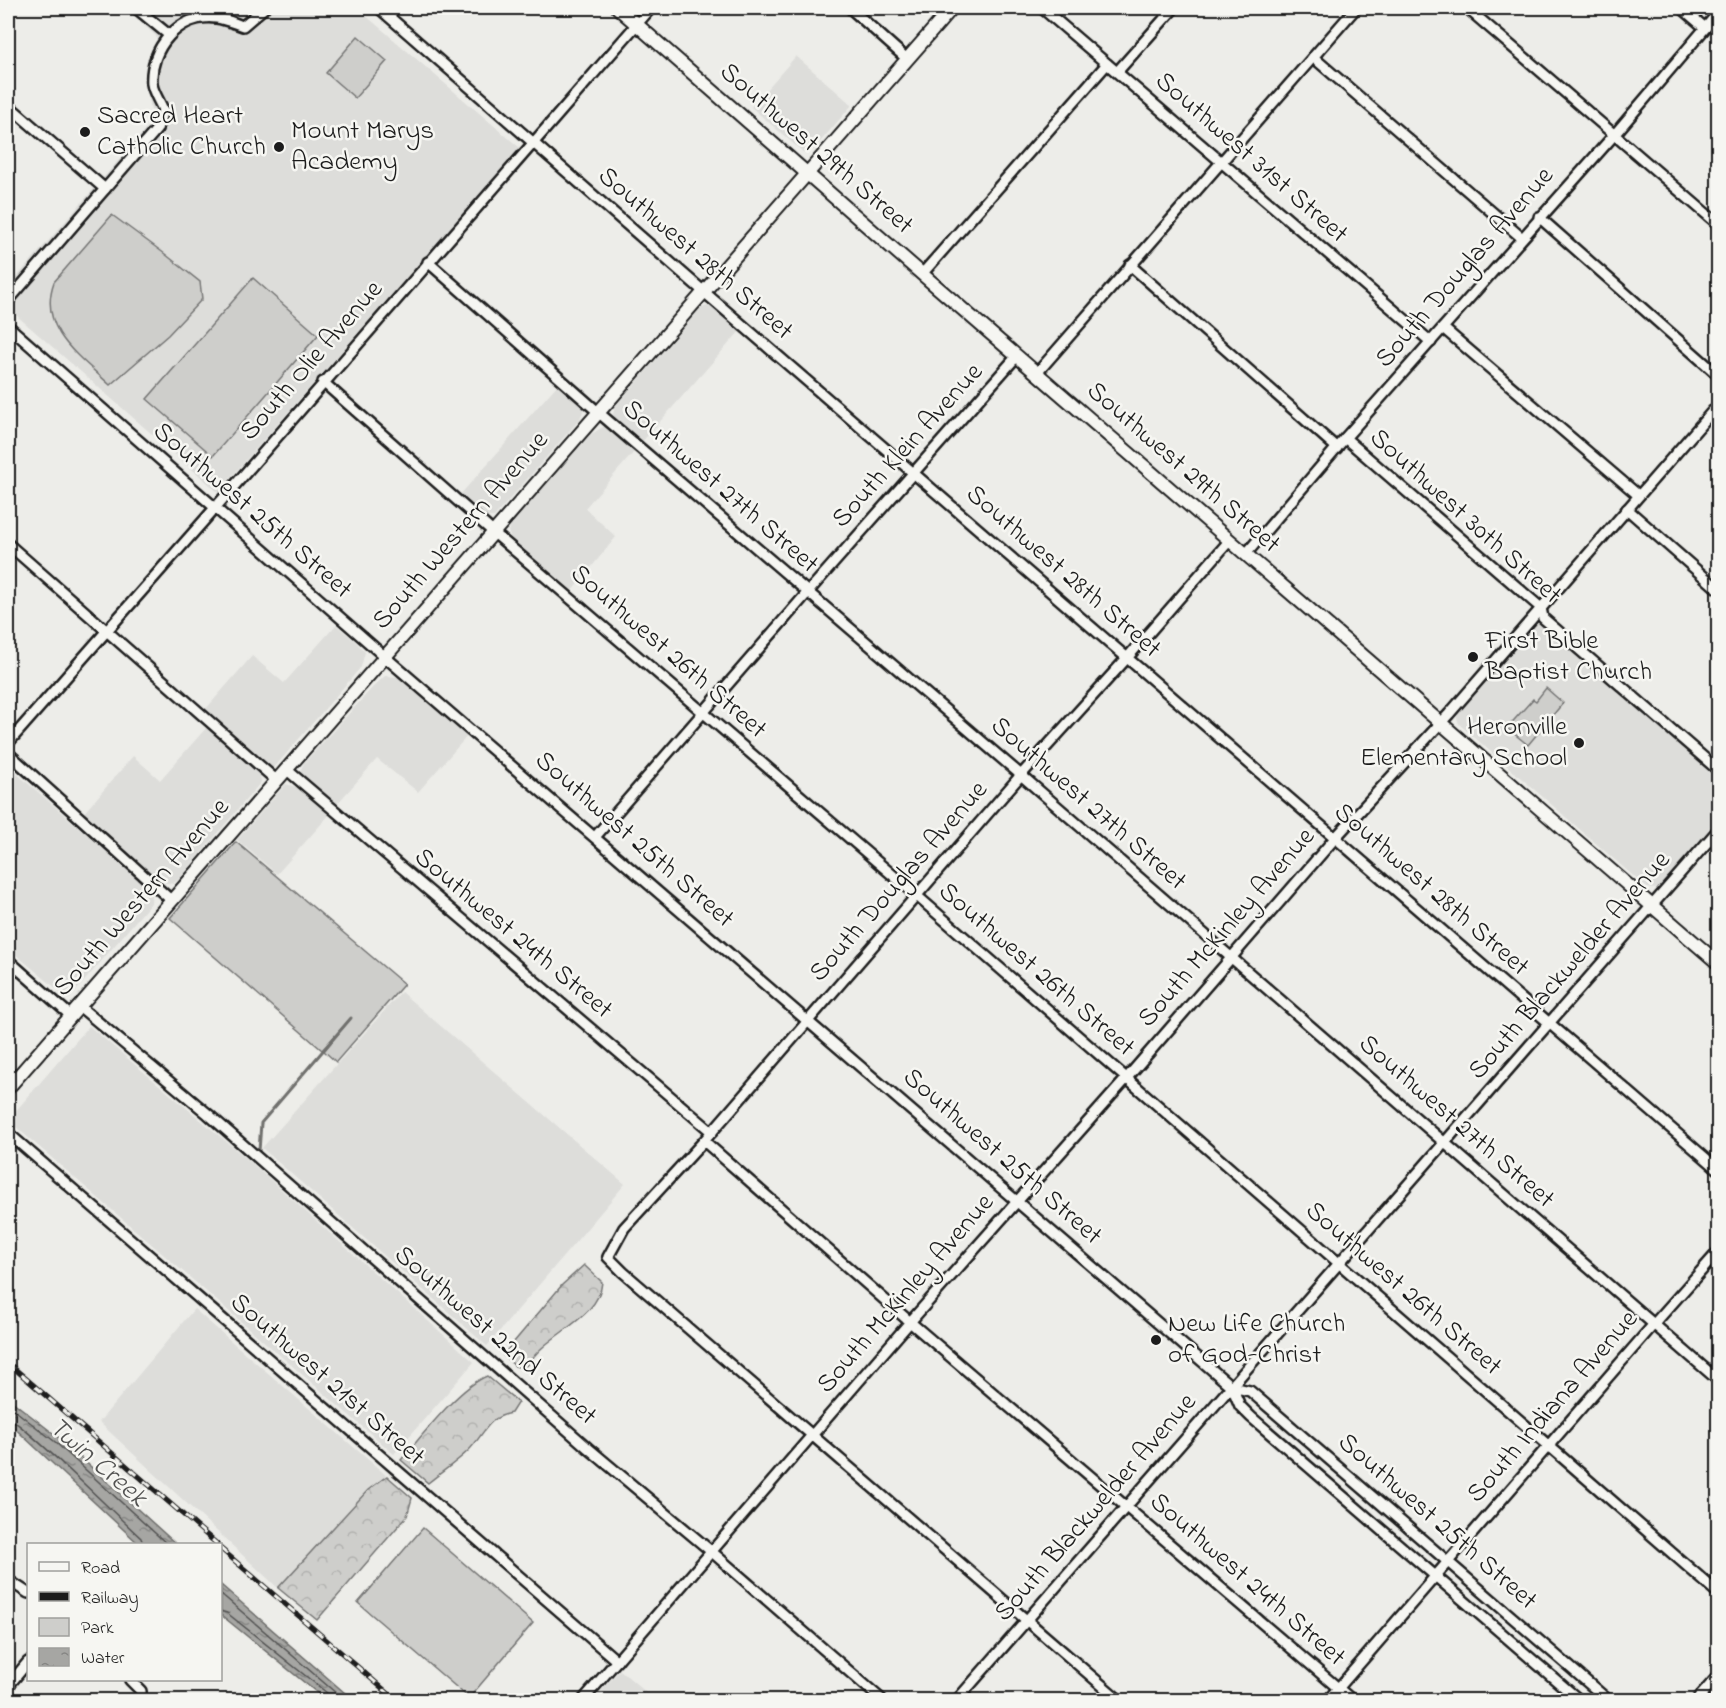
<svg xmlns="http://www.w3.org/2000/svg" width="1726" height="1708" viewBox="0 0 1726 1708" font-family="'Indie Flower',sans-serif">
	<defs>
		<pattern id="forest-crowns" width="20" height="18" patternUnits="userSpaceOnUse" patternTransform="scale(1.5)"><rect width="20" height="18" fill="#cececb"/><path d="M2 6a3 3 0 1 1 6 0M12 15a3 3 0 1 1 6 0" fill="none" stroke="#b0b0ae"/></pattern>
		<pattern id="water-ripples" width="26" height="14" patternUnits="userSpaceOnUse" patternTransform="scale(1.5)"><rect width="26" height="14" fill="#a6a6a3"/><path d="M2 4q2-2 4 0t4 0M15 11q2-2 4 0t4 0" fill="none" stroke="#868684"/></pattern>
	</defs>
	<rect width="100%" height="100%" fill="#edede9"/>
	<filter id="ink" filterUnits="userSpaceOnUse"><feTurbulence type="fractalNoise" baseFrequency=".0167" numOctaves="2"/><feDisplacementMap in="SourceGraphic" scale="12" xChannelSelector="R" yChannelSelector="G"/><feConvolveMatrix kernelMatrix="1 2 1 2 8 2 1 2 1" color-interpolation-filters="sRGB"/></filter>
	<g filter="url(#ink)">
		<!-- built -->
		<g fill="#ddddda">
			<path d="M 144,8 L 357,8 L 520,148 L 218,492 L 8,308 L 8,287 L 153,121 L 145,77 L 157,40 L 156,36 L 136,18 Z"/>
			<path d="M 796,56 L 852,105 L 813,150 L 803,152 L 751,107 Z"/>
			<path d="M 707,306 L 715,309 L 740,331 L 641,443 L 617,422 L 613,414 L 615,407 L 700,309 Z"/>
			<path d="M 558,384 L 582,406 L 583,411 L 580,419 L 494,517 L 485,517 L 479,514 L 459,496 Z"/>
			<path d="M 605,426 L 634,452 L 585,508 L 616,537 L 571,592 L 512,542 L 508,531 L 512,524 L 531,501 L 591,434 Z"/>
			<path d="M 1537,624 L 1543,625 L 1718,780 L 1718,822 L 1662,886 L 1655,889 L 1647,888 L 1459,724 L 1457,718 L 1459,710 L 1532,625 Z"/>
			<path d="M 336,625 L 355,641 L 365,652 L 361,667 L 273,769 L 205,710 L 252,656 L 284,683 Z"/>
			<path d="M 385,676 L 398,677 L 468,735 L 418,792 L 377,759 L 336,805 L 306,780 L 301,773 L 301,769 L 304,763 L 373,687 Z"/>
			<path d="M 207,727 L 257,770 L 260,774 L 261,782 L 179,879 L 173,884 L 162,882 L 83,814 L 133,756 L 160,780 Z"/>
			<path d="M 8,766 L 152,891 L 151,903 L 69,999 L 8,948 Z"/>
			<path d="M 286,784 L 299,788 L 330,814 L 277,874 L 237,840 Z"/>
			<path d="M 401,992 L 625,1184 L 487,1346 L 262,1148 Z"/>
			<path d="M 89,1026 L 247,1159 L 474,1362 L 394,1454 L 8,1120 Z"/>
			<path d="M 194,1309 L 387,1476 L 368,1490 L 278,1588 L 99,1422 Z"/>
			<path d="M 620,1670 L 655,1700 L 593,1700 Z"/>
		</g>
		<!-- green -->
		<g fill="#cececb" stroke="#757574" stroke-width="1.5">
			<path d="M 358,36 L 387,61 L 355,98 L 326,73 Z"/>
			<path d="M 112,215 L 165,254 L 200,282 L 202,299 L 168,335 L 110,385 C 80,357 37,329 54,282 Z"/>
			<path d="M 253,278 L 318,335 L 213,456 L 147,399 Z"/>
			<path d="M 1546,688 L 1563,703 L 1528,745 L 1507,728 L 1533,699 L 1536,701 Z"/>
			<path d="M 236,842 L 404,984 L 336,1062 L 324,1051 L 351,1018 L 322,1050 L 170,918 Z"/>
			<path d="M 423,1528 L 533,1623 L 469,1698 L 358,1603 Z"/>
		</g>
		<!-- forest -->
		<g fill="url(#forest-crowns)" stroke="#757574" stroke-width="1.5">
			<path d="M 584,1265 L 602,1282 C 600,1312 564,1328 543,1347 C 536,1353 530,1361 524,1368 L 515,1366 L 503,1355 L 562,1285 Z"/>
			<path d="M 487,1376 L 518,1402 L 511,1413 C 486,1418 485,1434 469,1450 C 457,1462 441,1472 428,1483 L 401,1460 C 422,1436 458,1388 487,1376 Z"/>
			<path d="M 387,1476 L 412,1498 L 407,1516 L 317,1620 L 278,1588 L 368,1490 Z"/>
		</g>
		<!-- water -->
		<g fill="url(#water-ripples)" stroke="#6f6f6d" stroke-width="1.5">
			<path d="M 8,1398 L 58,1437 L 176,1544 L 139,1544 L 8,1422 Z"/>
			<path d="M 221,1585 L 353,1700 L 326,1700 L 221,1615 Z"/>
		</g>
		<g fill="none" stroke-linecap="round" stroke-linejoin="round">
			<!-- shore -->
			<g stroke="#535352" stroke-width="1.5">
				<path d="M 8,1405 L 54,1441 L 167,1544"/>
				<path d="M 8,1418 C 20,1420 122,1521 141,1538 L 143,1544"/>
				<path d="M 220,1593 L 344,1700"/>
				<path d="M 220,1611 L 227,1613 L 327,1693 L 329,1700"/>
			</g>
			<!-- stream -->
			<path stroke="#6f6f6d" stroke-width="3" d="M 259,1151 L 261,1123 L 351,1018"/>
			<defs>
				<g id="minor">
					<path d="M 136,8 L 169,35"/>
					<path d="M 379,8 L 703,291 L 1718,1169"/>
					<path d="M 850,8 L 907,59"/>
					<path d="M 1042,8 L 1431,342"/>
					<path d="M 1467,8 L 1718,224"/>
					<path d="M 1682,8 L 1705,28"/>
					<path d="M 1313,57 L 1522,238"/>
					<path d="M 1117,72 L 1174,8"/>
					<path d="M 8,105 L 105,189"/>
					<path d="M 1539,217 L 1718,375"/>
					<path d="M 428,262 L 598,412 L 1021,775 L 1718,1380"/>
					<path d="M 1130,265 L 1337,448"/>
					<path d="M 922,274 L 1107,64"/>
					<path d="M 8,301 L 157,129 L 163,110 C 160,102 153,92 152,84 C 149,49 179,13 216,18 C 225,19 234,23 243,26 L 264,8"/>
					<path d="M 8,326 L 384,656 L 1232,1387 L 1240,1406 L 1251,1417 L 1579,1700"/>
					<path d="M 1443,328 L 1638,495"/>
					<path d="M 1037,373 L 1356,8"/>
					<path d="M 323,382 L 493,532 L 917,896 L 1718,1593"/>
					<path d="M 1345,438 L 1541,608 L 1543,618 L 1718,770"/>
					<path d="M 1627,509 L 1718,589"/>
					<path d="M 8,544 L 276,780"/>
					<path d="M 1246,554 L 1345,438 L 1615,134 L 1718,13"/>
					<path d="M 8,743 L 215,508 L 651,8"/>
					<path d="M 8,753 L 172,901"/>
					<path d="M 286,769 L 712,1132"/>
					<path d="M 595,837 L 808,592 L 1017,356"/>
					<path d="M 8,960 L 71,1016"/>
					<path d="M 79,1006 L 208,1114 L 588,1448 L 712,1552 L 882,1700"/>
					<path d="M 8,1133 L 617,1661"/>
					<path d="M 704,1141 L 910,1322 L 1352,1700"/>
					<path d="M 1232,1387 L 1250,1391 L 1608,1700"/>
					<path d="M 8,1580 L 28,1593"/>
					<path d="M 130,1680 L 141,1691 L 141,1700"/>
					<path d="M 8,1686 L 28,1662"/>
					<path d="M 583,1700 L 910,1322 L 1126,1079 L 1336,837 L 1449,714 L 1718,405"/>
					<path d="M 957,1700 L 1718,830"/>
					<path d="M 1119,1700 L 623,1272 L 608,1257 L 624,1228 L 704,1141 L 1021,775 L 1127,658 L 1230,540"/>
					<path d="M 1328,1700 L 1654,1324 L 1718,1252"/>
					<path d="M 1697,1700 L 1718,1676"/>
				</g>
				<g id="major">
					<path d="M 618,8 L 922,274 L 1718,963"/>
					<path d="M 8,1088 L 952,8"/>
				</g>
			</defs>
			<!-- minor casing -->
			<use href="#minor" stroke="#1c1c1c" stroke-width="14"/>
			<!-- major casing -->
			<use href="#major" stroke="#1c1c1c" stroke-width="16"/>
			<!-- minor -->
			<use href="#minor" stroke="#f6f6f2" stroke-width="9"/>
			<!-- major -->
			<use href="#major" stroke="#f6f6f2" stroke-width="12"/>
			<defs>
				<g id="rail">
					<path d="M 8,1363 L 217,1544"/>
					<path d="M 220,1548 L 396,1700"/>
				</g>
			</defs>
			<!-- rail casing -->
			<use href="#rail" stroke="#1c1c1c" stroke-width="5"/>
			<!-- rail -->
			<use href="#rail" stroke="#f6f6f2" stroke-width="3" stroke-dasharray="9" stroke-linecap="butt"/>
		</g>
	</g>
	<!-- markers -->
	<g fill="#1c1c1c" stroke="#f6f6f2" stroke-width="2">
		<circle cx="85" cy="132" r="6"/>
		<circle cx="279" cy="147" r="6"/>
		<circle cx="1473" cy="657" r="6"/>
		<circle cx="1579" cy="743" r="6"/>
		<circle cx="1156" cy="1340" r="6"/>
	</g>
	<g text-anchor="middle" dominant-baseline="central" stroke-width="5" stroke-linejoin="round" paint-order="stroke">
		<!-- poi labels -->
		<g font-size="27" fill="#1c1c1c" stroke="#f6f6f2" text-anchor="start">
			<text x="97" y="116">Sacred Heart<tspan x="97" dy="31">Catholic Church</tspan></text>
			<text x="291" y="131">Mount Marys<tspan x="291" dy="31">Academy</tspan></text>
			<text x="1485" y="641">First Bible<tspan x="1485" dy="31">Baptist Church</tspan></text>
			<text x="1567" y="727" text-anchor="end">Heronville<tspan x="1567" dy="31">Elementary School</tspan></text>
			<text x="1168" y="1324">New Life Church<tspan x="1168" dy="31">of God-Christ</tspan></text>
		</g>
		<!-- street labels -->
		<g font-size="27" fill="#1c1c1c" stroke="#f6f6f2">
			<text transform="translate(816 149) rotate(41)">Southwest 29th Street</text>
			<text transform="translate(1251 158) rotate(41)">Southwest 31st Street</text>
			<text transform="translate(695 254) rotate(41)">Southwest 28th Street</text>
			<text transform="translate(1465 268) rotate(-49)">South Douglas Avenue</text>
			<text transform="translate(312 361) rotate(-49)">South Olie Avenue</text>
			<text transform="translate(908 446) rotate(-48)">South Klein Avenue</text>
			<text transform="translate(1183 468) rotate(41)">Southwest 29th Street</text>
			<text transform="translate(720 487) rotate(41)">Southwest 27th Street</text>
			<text transform="translate(252 511) rotate(41)">Southwest 25th Street</text>
			<text transform="translate(1465 517) rotate(42)">Southwest 30th Street</text>
			<text transform="translate(461 531) rotate(-49)">South Western Avenue</text>
			<text transform="translate(1063 572) rotate(41)">Southwest 28th Street</text>
			<text transform="translate(668 652) rotate(41)">Southwest 26th Street</text>
			<text transform="translate(1088 804) rotate(41)">Southwest 27th Street</text>
			<text transform="translate(634 840) rotate(41)">Southwest 25th Street</text>
			<text transform="translate(899 882) rotate(-49)">South Douglas Avenue</text>
			<text transform="translate(1431 890) rotate(41)">Southwest 28th Street</text>
			<text transform="translate(142 898) rotate(-49)">South Western Avenue</text>
			<text transform="translate(1227 928) rotate(-49)">South McKinley Avenue</text>
			<text transform="translate(513 934) rotate(40)">Southwest 24th Street</text>
			<text transform="translate(1570 966) rotate(-49)">South Blackwelder Avenue</text>
			<text transform="translate(1036 970) rotate(41)">Southwest 26th Street</text>
			<text transform="translate(1456 1122) rotate(41)">Southwest 27th Street</text>
			<text transform="translate(1002 1157) rotate(41)">Southwest 25th Street</text>
			<text transform="translate(1403 1289) rotate(41)">Southwest 26th Street</text>
			<text transform="translate(906 1294) rotate(-49)">South McKinley Avenue</text>
			<text transform="translate(495 1336) rotate(41)">Southwest 22nd Street</text>
			<text transform="translate(327 1380) rotate(41)">Southwest 21st Street</text>
			<text transform="translate(1553 1407) rotate(-49)">South Indiana Avenue</text>
			<text transform="translate(1096 1508) rotate(-49)">South Blackwelder Avenue</text>
			<text transform="translate(1437 1522) rotate(41)">Southwest 25th Street</text>
			<text transform="translate(1247 1580) rotate(41)">Southwest 24th Street</text>
		</g>
		<!-- water labels -->
		<g font-size="28" font-style="italic" fill="#535352" stroke="#f6f6f2">
			<text transform="translate(97 1463) rotate(41)">Twin Creek</text>
		</g>
	</g>
	<!-- margin -->
	<rect width="1726" height="1708" fill="none" stroke="#f6f6f2" stroke-width="30"/>
	<rect x="15" y="15" width="1696" height="1678" fill="none" stroke="#1c1c1c" stroke-width="2" filter="url(#ink)"/>
	<!-- legend -->
	<rect x="27" y="1543" width="195" height="138" fill="#f6f6f2" stroke="#9f9f9c" stroke-width="1.5"/>
	<rect x="39" y="1562" width="30" height="9" fill="#f6f6f2" stroke="#9f9f9c" stroke-width="1.5"/>
	<text x="81" y="1573" font-size="18" fill="#1c1c1c">Road</text>
	<rect x="39" y="1592" width="30" height="9" fill="#1c1c1c" stroke="#9f9f9c" stroke-width="1.5"/>
	<text x="81" y="1603" font-size="18" fill="#1c1c1c">Railway</text>
	<rect x="39" y="1618" width="30" height="18" fill="#cececb" stroke="#9f9f9c" stroke-width="1.5"/>
	<text x="81" y="1633" font-size="18" fill="#1c1c1c">Park</text>
	<rect x="39" y="1648" width="30" height="18" fill="url(#water-ripples)" stroke="#9f9f9c" stroke-width="1.5"/>
	<text x="81" y="1663" font-size="18" fill="#1c1c1c">Water</text>
</svg>
